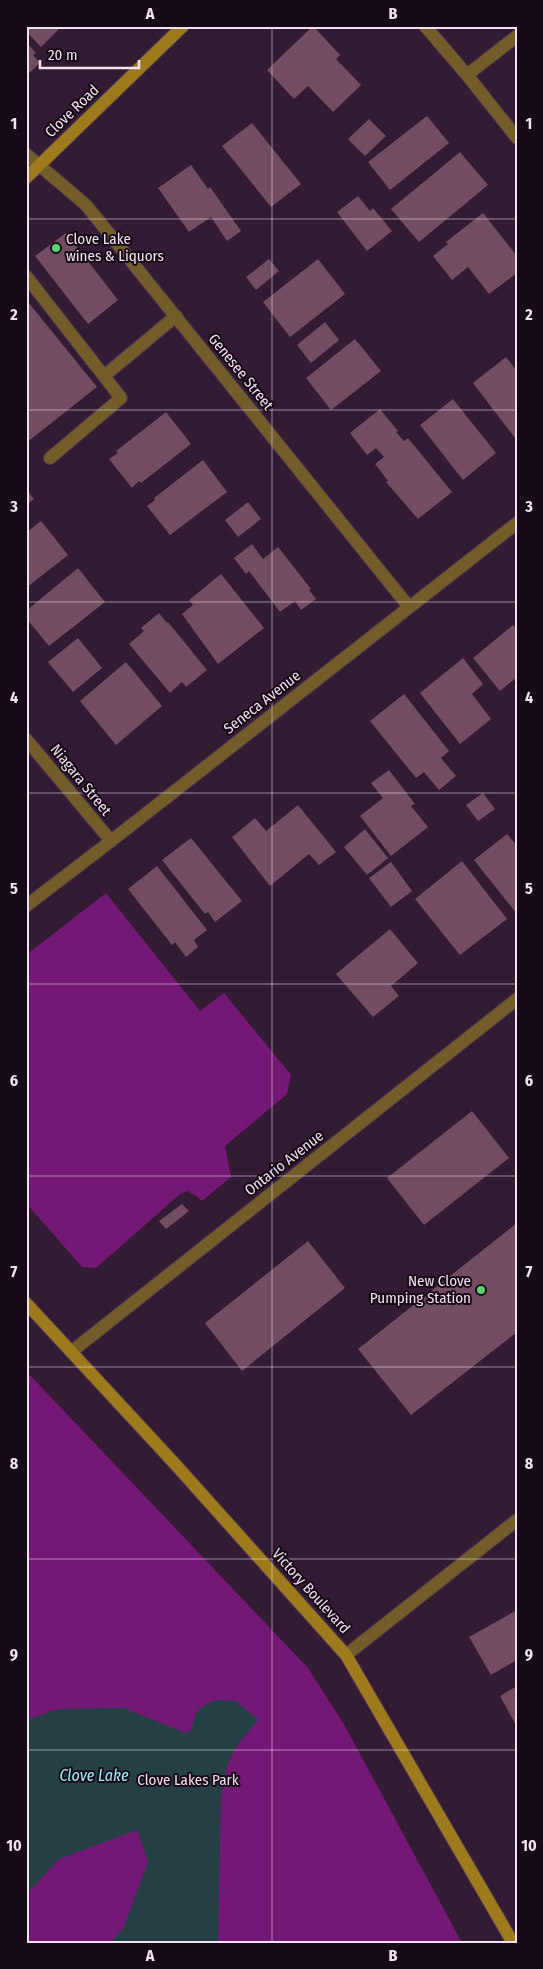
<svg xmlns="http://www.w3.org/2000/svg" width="543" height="1969" viewBox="0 0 543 1969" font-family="'Fira Sans Condensed',sans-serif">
	<rect width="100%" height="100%" fill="#341b34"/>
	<!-- green -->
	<g fill="#741876">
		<path d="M 106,893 L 200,1011 L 224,993 L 291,1075 L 287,1094 L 225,1146 L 231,1177 L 202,1201 L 195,1195 L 187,1191 L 180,1194 L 96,1268 L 82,1267 L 26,1203 L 26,955 Z"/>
		<path d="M 26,1371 L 308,1668 L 345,1726 L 462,1943 L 26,1943 Z"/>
	</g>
	<!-- water -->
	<path fill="#254044" d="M 216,1700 L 236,1701 L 258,1720 L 237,1745 L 227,1766 L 221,1796 L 218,1943 L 110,1943 L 123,1929 L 148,1861 L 137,1830 L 59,1859 L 26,1895 L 26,1720 L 58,1709 L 124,1708 L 186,1733 L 192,1729 C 195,1710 199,1707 216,1700 Z"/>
	<!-- building -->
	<g fill="#724c60">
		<path d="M 26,26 L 62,26 L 41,47 L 26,31 Z"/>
		<path d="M 313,26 L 340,55 L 336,59 L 361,85 L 333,112 L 308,86 L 294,99 L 267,70 Z"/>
		<path d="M 26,42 L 36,53 L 33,55 L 40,63 L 26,76 Z"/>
		<path d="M 427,116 L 449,143 L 390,190 L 368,162 Z"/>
		<path d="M 369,119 L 386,136 L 365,156 L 348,139 Z"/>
		<path d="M 252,123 L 301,184 L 271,207 L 222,146 Z"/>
		<path d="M 460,152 L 488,185 L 419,242 L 391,209 Z"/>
		<path d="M 191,165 L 208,189 L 210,187 L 241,231 L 227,241 L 211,217 L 189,232 L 158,188 Z"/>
		<path d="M 358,196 L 370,211 L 373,208 L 392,231 L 367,251 L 337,212 Z"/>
		<path d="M 483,213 L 517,256 L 517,273 L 489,294 L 468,267 L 452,280 L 433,256 L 448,244 L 446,242 Z"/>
		<path d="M 66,233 L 118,300 L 88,324 L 35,256 Z"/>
		<path d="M 269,259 L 279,271 L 256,290 L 246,277 Z"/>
		<path d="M 318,259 L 345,294 L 290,337 L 263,302 Z"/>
		<path d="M 28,302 L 97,387 L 26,443 L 26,303 Z"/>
		<path d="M 325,322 L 339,340 L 311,363 L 297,345 Z"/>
		<path d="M 355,339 L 381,371 L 331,410 L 306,378 Z"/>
		<path d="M 506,357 L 517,371 L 517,436 L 515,438 L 473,383 Z"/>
		<path d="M 453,399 L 496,453 L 463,480 L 420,425 Z"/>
		<path d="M 380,409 L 398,431 L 396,432 L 404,441 L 408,438 L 452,492 L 418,519 L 386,482 L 388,481 L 375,464 L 384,457 L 376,448 L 367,455 L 350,433 Z"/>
		<path d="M 166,412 L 191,444 L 141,483 L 139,481 L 132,488 L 109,459 L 118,453 L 116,451 Z"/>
		<path d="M 203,460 L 227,492 L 170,535 L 147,506 L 155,500 L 154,498 Z"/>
		<path d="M 26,489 L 34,499 L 26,505 Z"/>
		<path d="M 248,502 L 261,519 L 238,537 L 225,520 Z"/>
		<path d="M 41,521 L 68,555 L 26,588 L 26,533 Z"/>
		<path d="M 252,544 L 263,559 L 278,547 L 311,589 L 309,590 L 316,599 L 301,610 L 295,601 L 280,612 L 249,571 L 246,574 L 234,558 Z"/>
		<path d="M 78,568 L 105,602 L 49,646 L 26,618 L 26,611 Z"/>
		<path d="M 221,574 L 264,628 L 218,664 L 182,614 L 193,605 L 189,600 Z"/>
		<path d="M 159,613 L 167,623 L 168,622 L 207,670 L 186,687 L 182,682 L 170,693 L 129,644 L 144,631 L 141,628 Z"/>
		<path d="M 513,625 L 517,629 L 517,677 L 500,691 L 473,658 Z"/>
		<path d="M 78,638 L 102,668 L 73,692 L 48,662 Z"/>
		<path d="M 463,658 L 483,684 L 472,694 L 491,719 L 460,744 L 420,693 Z"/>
		<path d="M 126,662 L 162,706 L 116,745 L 80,701 Z"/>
		<path d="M 404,694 L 449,751 L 441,758 L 456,776 L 439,790 L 424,772 L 416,778 L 370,721 Z"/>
		<path d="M 389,770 L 415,804 L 411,806 L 428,827 L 391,856 L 360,816 L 383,798 L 371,783 Z"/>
		<path d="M 483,793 L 495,809 L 478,821 L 466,805 Z"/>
		<path d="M 298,805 L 336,852 L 319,865 L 309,854 L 270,886 L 232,837 L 255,818 L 266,831 Z"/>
		<path d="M 365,829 L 388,858 L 367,875 L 344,847 Z"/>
		<path d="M 507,834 L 517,846 L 517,914 L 474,860 Z"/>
		<path d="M 191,838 L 242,901 L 215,922 L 208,912 L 205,914 L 162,860 Z"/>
		<path d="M 462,861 L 507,919 L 460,955 L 415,899 Z"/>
		<path d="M 391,862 L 412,891 L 391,907 L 369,878 Z"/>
		<path d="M 157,866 L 207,930 L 194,940 L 198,947 L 186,957 L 175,942 L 172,945 L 128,889 Z"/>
		<path d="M 390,929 L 418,963 L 391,986 L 399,996 L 373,1017 L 336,974 Z"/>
		<path d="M 472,1111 L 509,1158 L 424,1225 L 387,1178 Z"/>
		<path d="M 182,1204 L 189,1211 L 166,1229 L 159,1221 Z"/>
		<path d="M 517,1223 L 517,1332 L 411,1415 L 358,1349 Z"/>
		<path d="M 308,1241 L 345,1288 L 242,1371 L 205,1323 Z"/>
		<path d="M 517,1610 L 517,1660 L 491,1675 L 469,1637 Z"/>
		<path d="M 517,1686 L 517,1727 L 500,1696 Z"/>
	</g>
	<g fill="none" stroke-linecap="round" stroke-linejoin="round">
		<defs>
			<g id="service">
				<path d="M 26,276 L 121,398 L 50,458"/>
				<path d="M 104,376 L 176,316"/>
				<path d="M 346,1655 L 517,1520"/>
			</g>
			<g id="minor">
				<path d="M 425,26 L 467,75 L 517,138"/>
				<path d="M 467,75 L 517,36"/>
				<path d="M 26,154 L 86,205 L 409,607"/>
				<path d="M 26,739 L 111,841"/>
				<path d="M 26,906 L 111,841 L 517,523"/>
				<path d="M 71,1352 L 517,999"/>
			</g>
			<g id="secondary">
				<path d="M 26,178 L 183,26"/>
				<path d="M 26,1303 L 175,1464 L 346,1655 L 513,1943"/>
			</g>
		</defs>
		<!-- service casing -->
		<use href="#service" stroke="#4f374e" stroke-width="14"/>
		<!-- minor casing -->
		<use href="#minor" stroke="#4f374e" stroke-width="14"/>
		<!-- secondary casing -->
		<use href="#secondary" stroke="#4f374e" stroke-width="14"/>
		<!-- service -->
		<use href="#service" stroke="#725d29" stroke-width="12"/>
		<!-- minor -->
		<use href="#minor" stroke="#725d29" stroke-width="12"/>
		<!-- secondary -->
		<use href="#secondary" stroke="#9d7b1c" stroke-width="12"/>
	</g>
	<!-- grid -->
	<path fill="none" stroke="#f2e1f1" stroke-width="1" stroke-opacity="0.55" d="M 272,26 L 272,1943M 26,219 L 517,219M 26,410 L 517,410M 26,602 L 517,602M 26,793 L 517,793M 26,984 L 517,984M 26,1176 L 517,1176M 26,1367 L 517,1367M 26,1559 L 517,1559M 26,1750 L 517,1750"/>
	<!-- markers -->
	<g fill="#59d56f" stroke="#150a15" stroke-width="2">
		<circle cx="56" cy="248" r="5"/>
		<circle cx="481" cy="1290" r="5"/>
	</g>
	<g text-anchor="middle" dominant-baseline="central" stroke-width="4" stroke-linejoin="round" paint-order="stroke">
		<!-- street labels -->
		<g font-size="15" fill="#f2e1f1" stroke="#150a15">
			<text transform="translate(72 111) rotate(-44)">Clove Road</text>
			<text transform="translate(241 372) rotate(51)">Genesee Street</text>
			<text transform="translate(262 702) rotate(-38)">Seneca Avenue</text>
			<text transform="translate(81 780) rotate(51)">Niagara Street</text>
			<text transform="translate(284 1163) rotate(-38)">Ontario Avenue</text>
			<text transform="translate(311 1591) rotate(48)">Victory Boulevard</text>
		</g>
		<!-- poi labels -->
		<g font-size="15" fill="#f2e1f1" stroke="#150a15" text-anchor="start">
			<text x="66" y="239">Clove Lake<tspan x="66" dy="17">wines &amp; Liquors</tspan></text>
			<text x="471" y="1281" text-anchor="end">New Clove<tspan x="471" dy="17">Pumping Station</tspan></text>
		</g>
		<!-- park labels -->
		<g font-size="15" fill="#f3dcf2" stroke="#150a15">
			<text x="188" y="1780">Clove Lakes Park</text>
		</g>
		<!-- water labels -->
		<g font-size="16" font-style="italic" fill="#9feffa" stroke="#150a15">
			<text x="94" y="1775">Clove Lake</text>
		</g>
	</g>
	<!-- border -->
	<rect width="543" height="1969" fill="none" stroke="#150a15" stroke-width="55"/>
	<!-- scale -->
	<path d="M40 60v8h99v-8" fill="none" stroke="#f2e1f1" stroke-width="2.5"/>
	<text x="48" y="60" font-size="15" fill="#f2e1f1" stroke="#150a15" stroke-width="4" paint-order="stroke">20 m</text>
	<rect x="28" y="28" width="488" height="1914" fill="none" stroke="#f2e1f1" stroke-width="2"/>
	<g font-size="16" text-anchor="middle" font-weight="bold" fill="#f2e1f1">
		<text x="150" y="19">A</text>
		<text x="393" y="19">B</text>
		<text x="14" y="129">1</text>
		<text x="529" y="129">1</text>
		<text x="14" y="320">2</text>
		<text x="529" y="320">2</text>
		<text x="14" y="512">3</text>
		<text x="529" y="512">3</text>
		<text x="14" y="703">4</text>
		<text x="529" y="703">4</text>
		<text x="14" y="894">5</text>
		<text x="529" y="894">5</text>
		<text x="14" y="1086">6</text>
		<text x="529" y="1086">6</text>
		<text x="14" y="1277">7</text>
		<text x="529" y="1277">7</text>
		<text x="14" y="1469">8</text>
		<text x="529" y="1469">8</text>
		<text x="14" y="1660">9</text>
		<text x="529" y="1660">9</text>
		<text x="14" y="1851">10</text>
		<text x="529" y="1851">10</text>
		<text x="150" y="1961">A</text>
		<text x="393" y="1961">B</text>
	</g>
</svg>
